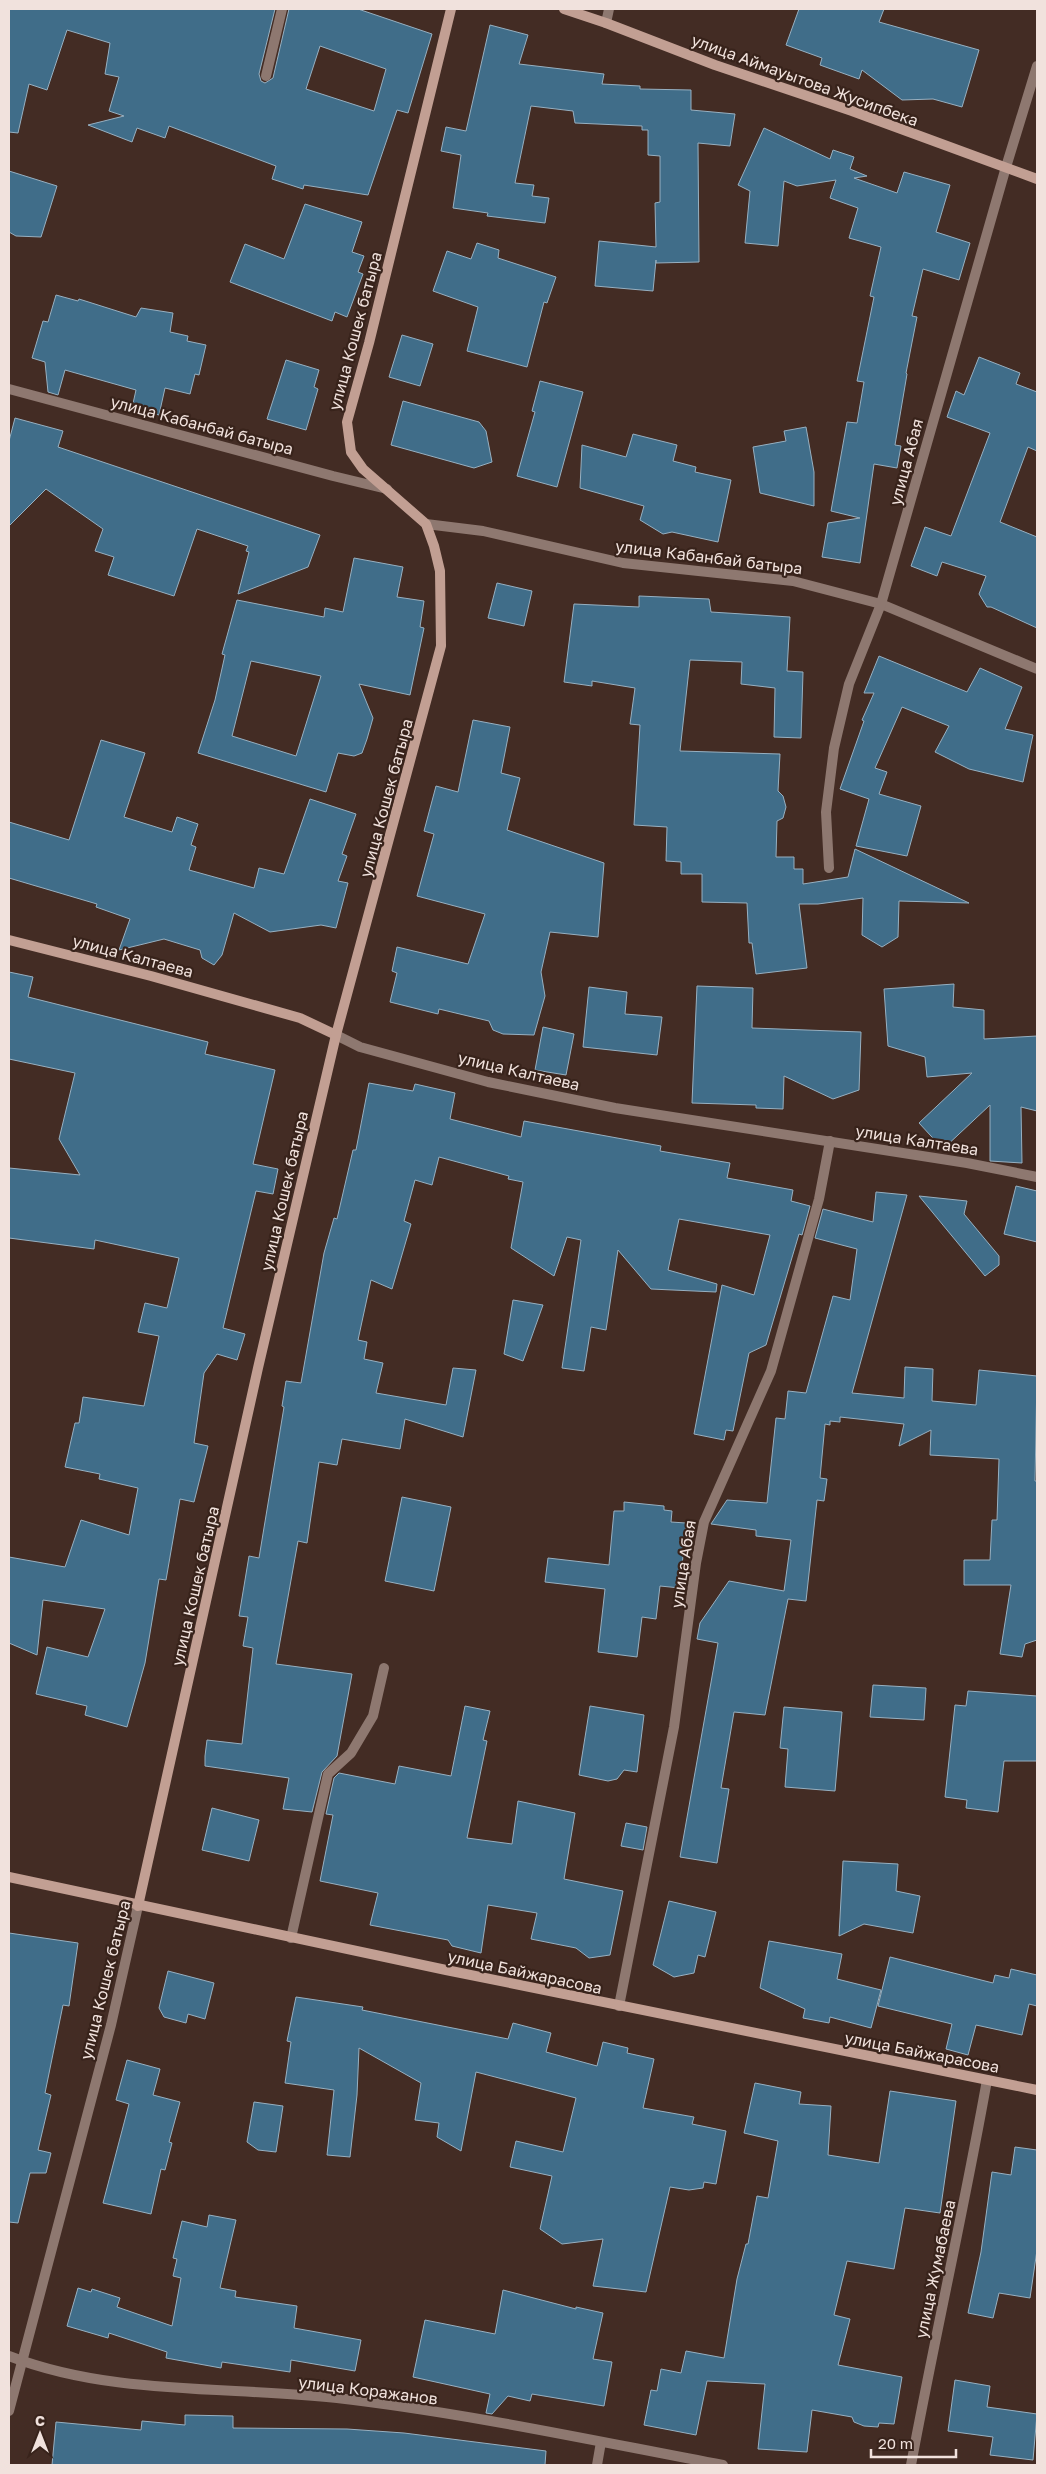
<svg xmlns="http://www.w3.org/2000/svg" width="1046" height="2474" viewBox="0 0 1046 2474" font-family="'Golos Text',sans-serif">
	<rect width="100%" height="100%" fill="#432c24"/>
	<!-- building -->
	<g fill="#406d89" stroke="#97b0c1" fill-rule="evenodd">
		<path d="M 9,9 L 275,9 L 259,74 L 261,81 L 265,83 L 273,78 L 289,9 L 358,9 L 432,34 L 408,113 L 397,110 L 368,195 L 304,185 L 303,189 L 272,179 L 276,166 L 169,126 L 165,138 L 137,128 L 132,142 L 88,125 L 124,116 L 109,111 L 119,77 L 105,74 L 110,43 L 67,30 L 47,90 L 29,84 L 18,133 L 9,132 ZM 320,46 L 386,69 L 374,111 L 306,89 Z"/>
		<path d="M 799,9 L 884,9 L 879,22 L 979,50 L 962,107 L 933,99 L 902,100 L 862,70 L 859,79 L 820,65 L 822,58 L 786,45 Z"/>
		<path d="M 490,25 L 528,35 L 519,64 L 604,74 L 602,84 L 640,86 L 640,89 L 691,90 L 691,110 L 735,114 L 730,146 L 698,143 L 699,262 L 656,263 L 656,260 L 653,291 L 595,286 L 599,241 L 656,247 L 655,203 L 660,202 L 660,156 L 648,155 L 648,130 L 642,130 L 642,126 L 575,123 L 573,111 L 531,106 L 515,183 L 534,185 L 532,196 L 549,198 L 545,223 L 487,216 L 488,213 L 453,208 L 461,155 L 441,151 L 446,127 L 466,131 Z"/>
		<path d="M 764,128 L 830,159 L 833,150 L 854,157 L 850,169 L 867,176 L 854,178 L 897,193 L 904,172 L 950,185 L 936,232 L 970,243 L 959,280 L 923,269 L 912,316 L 917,317 L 906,373 L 907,374 L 895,445 L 901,446 L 897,468 L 874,464 L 860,563 L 822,557 L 828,523 L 860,518 L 831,511 L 847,422 L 857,423 L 864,382 L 857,381 L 874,297 L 870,296 L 881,247 L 849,238 L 858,208 L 830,198 L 836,180 L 797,186 L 784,181 L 778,246 L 745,243 L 750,191 L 738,185 Z"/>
		<path d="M 9,171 L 57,186 L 41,237 L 16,236 L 9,232 Z"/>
		<path d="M 305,204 L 362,222 L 352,252 L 364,256 L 358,272 L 363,274 L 347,317 L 335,312 L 332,321 L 230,282 L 245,244 L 284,259 Z"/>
		<path d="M 477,243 L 499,250 L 498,258 L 556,277 L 547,303 L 544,302 L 527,367 L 467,351 L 478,307 L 433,291 L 447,251 L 471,259 Z"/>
		<path d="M 56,295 L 78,301 L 79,299 L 136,317 L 141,308 L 173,313 L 170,332 L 188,336 L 187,341 L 206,345 L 199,375 L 195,374 L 190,394 L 165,388 L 159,415 L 132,408 L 136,390 L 65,370 L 58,395 L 48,392 L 45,362 L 32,358 L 43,321 L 48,322 Z"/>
		<path d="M 402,335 L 433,344 L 420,386 L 389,377 Z"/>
		<path d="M 979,357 L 1020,373 L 1016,384 L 1037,392 L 1037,451 L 1028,447 L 1000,522 L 1037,537 L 1037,628 L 991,607 L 987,607 L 979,594 L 986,576 L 942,562 L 937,576 L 911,566 L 925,527 L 951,536 L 990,433 L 947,417 L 956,391 L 964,395 Z"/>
		<path d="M 286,360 L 319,370 L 314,387 L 318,389 L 306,430 L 267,419 Z"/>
		<path d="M 540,381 L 583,392 L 557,487 L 517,476 L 535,412 L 532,411 Z"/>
		<path d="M 403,401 L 479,422 L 486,431 L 492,462 L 474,468 L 391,445 Z"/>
		<path d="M 15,418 L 63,431 L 58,447 L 320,535 L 308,567 L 238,594 L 249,552 L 246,551 L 248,546 L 197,529 L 174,596 L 108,575 L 114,557 L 95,551 L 103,529 L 46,489 L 9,526 L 9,441 Z"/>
		<path d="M 806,427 L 814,472 L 814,506 L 760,493 L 753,447 L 786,441 L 784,431 Z"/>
		<path d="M 633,434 L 677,445 L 673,461 L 696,467 L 695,472 L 731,480 L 718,542 L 672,532 L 663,534 L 640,520 L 644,506 L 580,488 L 582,445 L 626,457 Z"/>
		<path d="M 354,558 L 403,567 L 397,597 L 424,601 L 420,627 L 424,628 L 410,695 L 359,684 L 373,718 L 367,739 L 362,753 L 354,756 L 338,753 L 326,792 L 198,753 L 215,700 L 225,655 L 222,654 L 237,600 L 324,617 L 325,608 L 343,612 ZM 251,661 L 321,676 L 296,756 L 232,736 Z"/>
		<path d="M 497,583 L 532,591 L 524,626 L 488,618 Z"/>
		<path d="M 639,596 L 709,599 L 711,612 L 790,617 L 787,671 L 803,672 L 801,738 L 774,737 L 775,688 L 741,684 L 742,662 L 690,660 L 680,751 L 780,754 L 778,791 L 783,796 L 786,807 L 783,818 L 777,821 L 776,857 L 794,857 L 794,869 L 803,869 L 803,884 L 848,877 L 855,849 L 969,903 L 899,901 L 898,937 L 882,947 L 862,935 L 863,898 L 818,904 L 799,904 L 807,968 L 756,974 L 752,943 L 749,943 L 747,903 L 702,902 L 702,874 L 681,874 L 681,862 L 666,861 L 667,827 L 634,825 L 640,725 L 630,724 L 635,688 L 592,681 L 592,686 L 564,682 L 574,604 L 639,607 Z"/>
		<path d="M 879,656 L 967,692 L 980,668 L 1022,687 L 1005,729 L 1033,735 L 1023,782 L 969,769 L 935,752 L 949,726 L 902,707 L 875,768 L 887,772 L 879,794 L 921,806 L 907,856 L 856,846 L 869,799 L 840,789 L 864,721 L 862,720 L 874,693 L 864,693 Z"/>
		<path d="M 473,720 L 510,727 L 501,773 L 520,778 L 507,830 L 604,863 L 598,937 L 550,932 L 541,972 L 545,996 L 534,1035 L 503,1034 L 493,1030 L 489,1021 L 439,1009 L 438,1014 L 390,1002 L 397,973 L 392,971 L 397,947 L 468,964 L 485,914 L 417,896 L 434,834 L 424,831 L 436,786 L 458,792 Z"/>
		<path d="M 101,740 L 145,753 L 124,817 L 172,832 L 177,817 L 198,824 L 191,845 L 196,847 L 189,870 L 254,888 L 259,868 L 284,874 L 310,799 L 356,814 L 342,854 L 347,856 L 338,881 L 348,883 L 336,928 L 321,925 L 270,932 L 234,913 L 222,955 L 214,965 L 202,958 L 200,950 L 164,939 L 119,950 L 130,919 L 96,907 L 97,904 L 9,878 L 9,822 L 69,840 Z"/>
		<path d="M 9,972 L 33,977 L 28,997 L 208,1042 L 205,1054 L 275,1070 L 253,1164 L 278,1169 L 273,1194 L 256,1191 L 223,1328 L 245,1334 L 237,1360 L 217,1354 L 204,1373 L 194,1443 L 208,1446 L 194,1502 L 180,1499 L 166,1580 L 159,1579 L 145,1663 L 127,1727 L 85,1715 L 87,1706 L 36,1694 L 47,1647 L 88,1657 L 105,1609 L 43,1600 L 37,1655 L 9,1643 L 9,1557 L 65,1567 L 81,1520 L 129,1535 L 138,1488 L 99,1479 L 100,1474 L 65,1467 L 75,1423 L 79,1423 L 83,1397 L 144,1406 L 159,1336 L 138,1332 L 145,1303 L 167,1308 L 179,1258 L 95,1240 L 94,1249 L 9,1238 L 9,1168 L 80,1175 L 59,1139 L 75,1073 L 9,1059 Z"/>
		<path d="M 954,984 L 953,1007 L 984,1010 L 984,1039 L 1037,1036 L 1037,1111 L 1021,1107 L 1022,1163 L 990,1161 L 990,1105 L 943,1149 L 919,1123 L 972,1073 L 927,1077 L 925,1057 L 888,1046 L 884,989 Z"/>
		<path d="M 697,986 L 753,988 L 752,1028 L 861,1032 L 859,1090 L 833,1099 L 784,1076 L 783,1109 L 756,1108 L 756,1105 L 692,1103 Z"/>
		<path d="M 589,987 L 627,992 L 625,1014 L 662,1017 L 657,1055 L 583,1047 Z"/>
		<path d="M 543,1027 L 574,1034 L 566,1075 L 535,1070 Z"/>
		<path d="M 369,1083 L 413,1091 L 415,1084 L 455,1093 L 450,1119 L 521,1137 L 524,1121 L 661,1146 L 660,1151 L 730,1163 L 727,1178 L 793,1190 L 791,1201 L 810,1206 L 802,1235 L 799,1234 L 766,1345 L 749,1353 L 733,1431 L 726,1430 L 724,1440 L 694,1434 L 722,1285 L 754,1295 L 770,1235 L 679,1219 L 668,1270 L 717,1284 L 716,1292 L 651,1289 L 618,1250 L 606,1330 L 591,1327 L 584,1371 L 562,1368 L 581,1240 L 567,1237 L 554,1276 L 511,1248 L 523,1182 L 508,1179 L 509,1176 L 439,1157 L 432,1185 L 415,1180 L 404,1221 L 411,1224 L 392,1289 L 371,1280 L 358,1340 L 367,1342 L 364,1359 L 383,1363 L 376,1393 L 446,1405 L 453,1368 L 476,1370 L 463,1437 L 405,1419 L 400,1449 L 342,1439 L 337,1465 L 319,1462 L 307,1543 L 298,1541 L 276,1664 L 352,1674 L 337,1756 L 322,1772 L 312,1812 L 283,1809 L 289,1778 L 205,1766 L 205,1756 L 207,1740 L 242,1744 L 253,1648 L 243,1646 L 248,1617 L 239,1616 L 249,1556 L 259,1558 L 284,1407 L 282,1406 L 286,1381 L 301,1383 L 324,1253 L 334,1218 L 337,1219 L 353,1150 L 356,1150 Z"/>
		<path d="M 1016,1186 L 1037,1191 L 1037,1242 L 1004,1234 Z"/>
		<path d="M 876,1192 L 907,1195 L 852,1393 L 904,1398 L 905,1367 L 933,1369 L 932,1401 L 976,1405 L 979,1370 L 1037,1376 L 1035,1481 L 1037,1481 L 1037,1640 L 1025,1644 L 1022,1657 L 1000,1654 L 1011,1585 L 964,1585 L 964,1560 L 990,1560 L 992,1520 L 997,1520 L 999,1459 L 930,1455 L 931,1430 L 899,1446 L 904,1424 L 840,1417 L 840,1422 L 830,1421 L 830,1425 L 825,1424 L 820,1478 L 827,1479 L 824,1501 L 817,1500 L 806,1601 L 788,1599 L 765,1715 L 734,1712 L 721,1788 L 729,1789 L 717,1863 L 680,1857 L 718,1643 L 697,1639 L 700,1623 L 729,1581 L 784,1591 L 791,1540 L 756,1536 L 756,1530 L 711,1524 L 727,1500 L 767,1503 L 776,1418 L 785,1419 L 788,1391 L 806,1393 L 833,1296 L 850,1300 L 857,1249 L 815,1238 L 823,1209 L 873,1222 Z"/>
		<path d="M 919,1196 L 967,1201 L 964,1214 L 999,1256 L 999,1265 L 985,1276 Z"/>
		<path d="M 513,1300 L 543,1305 L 523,1361 L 504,1354 Z"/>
		<path d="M 402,1497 L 451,1507 L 434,1591 L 385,1581 Z"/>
		<path d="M 624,1502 L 664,1506 L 664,1510 L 672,1511 L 671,1522 L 686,1523 L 680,1588 L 660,1586 L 656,1619 L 642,1617 L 637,1657 L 598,1652 L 605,1589 L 545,1582 L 548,1558 L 609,1565 L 614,1511 L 624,1511 Z"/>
		<path d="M 873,1685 L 926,1688 L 924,1720 L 870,1717 Z"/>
		<path d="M 968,1691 L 1037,1696 L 1037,1761 L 1004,1761 L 998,1812 L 966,1808 L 967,1800 L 945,1797 L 955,1705 L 966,1706 Z"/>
		<path d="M 465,1706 L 490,1711 L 483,1740 L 487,1741 L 467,1838 L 512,1844 L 518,1801 L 575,1813 L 564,1879 L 623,1891 L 610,1955 L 589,1958 L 576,1948 L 531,1939 L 537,1913 L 488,1905 L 481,1953 L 452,1946 L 448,1940 L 370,1925 L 378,1893 L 320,1881 L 333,1815 L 326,1814 L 334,1778 L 339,1773 L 395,1784 L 399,1766 L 451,1776 Z"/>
		<path d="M 590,1706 L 644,1715 L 637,1772 L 624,1770 L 617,1779 L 608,1781 L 579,1775 Z"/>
		<path d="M 784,1707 L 842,1712 L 835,1791 L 785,1787 L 788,1749 L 780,1748 Z"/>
		<path d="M 212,1808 L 259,1820 L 249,1861 L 202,1850 Z"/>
		<path d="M 626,1823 L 647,1827 L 643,1850 L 621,1846 Z"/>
		<path d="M 843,1861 L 898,1864 L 896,1891 L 920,1896 L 913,1933 L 864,1924 L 839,1936 Z"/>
		<path d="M 669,1901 L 716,1912 L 705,1957 L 698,1955 L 694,1973 L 674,1977 L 653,1965 Z"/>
		<path d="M 9,1933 L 78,1943 L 69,2006 L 63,2005 L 45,2093 L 51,2095 L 38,2150 L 51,2153 L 46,2173 L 30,2173 L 18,2223 L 9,2222 Z"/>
		<path d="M 769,1941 L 842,1954 L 837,1979 L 881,1990 L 871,2028 L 830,2017 L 829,2023 L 803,2018 L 805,2009 L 760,1988 Z"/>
		<path d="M 890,1957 L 993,1983 L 995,1975 L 1009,1978 L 1011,1969 L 1037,1975 L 1037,2006 L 1029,2004 L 1022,2035 L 976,2025 L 968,2055 L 946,2049 L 952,2024 L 878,2006 Z"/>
		<path d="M 168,1971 L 214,1983 L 205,2019 L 188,2014 L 186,2023 L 164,2017 L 159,2008 Z"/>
		<path d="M 296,1997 L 363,2007 L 362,2010 L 508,2039 L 513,2023 L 551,2033 L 546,2052 L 597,2066 L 603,2042 L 628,2048 L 627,2053 L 654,2059 L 643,2108 L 694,2117 L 692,2124 L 726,2131 L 716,2184 L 704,2182 L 703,2188 L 689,2190 L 670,2187 L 646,2292 L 593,2286 L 603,2239 L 562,2244 L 540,2229 L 552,2176 L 510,2167 L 516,2141 L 563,2152 L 576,2098 L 476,2072 L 461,2151 L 437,2137 L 439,2123 L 415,2120 L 421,2083 L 359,2048 L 357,2095 L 350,2157 L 327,2155 L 334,2090 L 285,2083 L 291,2042 L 287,2041 Z"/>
		<path d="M 127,2060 L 160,2069 L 153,2095 L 180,2102 L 169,2142 L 172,2143 L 165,2170 L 161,2169 L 151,2214 L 103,2203 L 129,2104 L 116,2100 Z"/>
		<path d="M 755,2083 L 801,2092 L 799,2104 L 831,2106 L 828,2155 L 879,2163 L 890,2091 L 956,2101 L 940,2213 L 905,2208 L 894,2269 L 847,2261 L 834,2315 L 850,2319 L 838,2365 L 902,2377 L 894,2424 L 879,2423 L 878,2427 L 864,2426 L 854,2422 L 852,2417 L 812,2410 L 807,2452 L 758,2449 L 765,2384 L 707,2381 L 696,2435 L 644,2425 L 651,2390 L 657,2391 L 661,2369 L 681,2373 L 686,2351 L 724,2358 L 737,2279 L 746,2244 L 748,2244 L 757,2196 L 768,2198 L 778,2141 L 744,2133 Z"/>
		<path d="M 254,2102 L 283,2106 L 276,2152 L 258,2150 L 247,2142 Z"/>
		<path d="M 1015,2147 L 1037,2150 L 1037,2250 L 1030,2298 L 999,2293 L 993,2318 L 968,2313 L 981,2252 L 992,2172 L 1011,2175 Z"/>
		<path d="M 209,2215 L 236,2220 L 220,2288 L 236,2291 L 235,2297 L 297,2306 L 294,2328 L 361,2340 L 355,2371 L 291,2360 L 290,2372 L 222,2362 L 221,2368 L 166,2358 L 167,2352 L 109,2333 L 108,2338 L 67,2326 L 78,2288 L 91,2292 L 92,2289 L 120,2298 L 117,2307 L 172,2326 L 181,2278 L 173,2276 L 177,2259 L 173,2258 L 182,2221 L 207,2227 Z"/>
		<path d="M 503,2290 L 576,2309 L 576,2307 L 603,2313 L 593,2359 L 612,2362 L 604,2406 L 532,2394 L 530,2401 L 508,2396 L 492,2414 L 486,2413 L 490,2394 L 413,2377 L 425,2320 L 495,2334 Z"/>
		<path d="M 955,2380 L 990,2386 L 987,2407 L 1037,2414 L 1033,2460 L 990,2455 L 993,2437 L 948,2431 Z"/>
		<path d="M 185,2415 L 233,2416 L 233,2428 L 347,2429 L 404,2433 L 546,2451 L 545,2465 L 52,2465 L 56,2422 L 141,2430 L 142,2421 L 185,2425 Z"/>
	</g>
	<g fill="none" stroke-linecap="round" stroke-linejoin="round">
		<!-- lane -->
		<g stroke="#8e7870" stroke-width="10">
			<path d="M 266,76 L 282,9"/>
			<path d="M 597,2465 L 601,2442"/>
		</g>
		<!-- street -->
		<g stroke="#8e7870" stroke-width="10">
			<path d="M 606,23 L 609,9"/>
			<path d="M 9,389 L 333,476 L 387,489"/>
			<path d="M 426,524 L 483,531 L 623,563 L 793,581 L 881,604 L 1037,669"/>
			<path d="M 829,868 L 826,812 L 834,748 L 849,684 L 881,604 L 1006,167 L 1037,66"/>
			<path d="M 336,1035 L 360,1047 L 488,1082 L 615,1108 L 967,1163 L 1037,1177"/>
			<path d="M 291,1938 L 328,1774 L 351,1753 L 373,1716 L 384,1668"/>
			<path d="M 619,2006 L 674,1727 L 696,1563 L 704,1522 L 771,1371 L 819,1199 L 830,1141"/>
			<path d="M 9,2356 C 112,2396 228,2386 337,2398 C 466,2413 595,2441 723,2465"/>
			<path d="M 9,2411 L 111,2025 L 138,1906"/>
			<path d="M 911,2465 C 935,2336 964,2209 987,2080"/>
		</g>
		<!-- secondary -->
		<g stroke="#c29f93" stroke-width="10">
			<path d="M 564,9 L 606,23 L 715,65 L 852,111 L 1037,179"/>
			<path d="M 9,940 L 151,976 L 300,1018 L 336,1035"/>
			<path d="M 9,1877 L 446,1970 L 1037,2090"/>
			<path d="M 138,1906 L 258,1368 L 336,1035 L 441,646 L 440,571 L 434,546 L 426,524 L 363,469 L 351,452 L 347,422 L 369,343 L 451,9"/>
		</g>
	</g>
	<g text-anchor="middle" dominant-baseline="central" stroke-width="4.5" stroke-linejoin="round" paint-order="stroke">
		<!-- street labels -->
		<g font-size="16" fill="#f1e2dd" stroke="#38231b">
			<text transform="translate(805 80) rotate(20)">улица Аймауытова Жусипбека</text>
			<text transform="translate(355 331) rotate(-75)">улица Кошек батыра</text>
			<text transform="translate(202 425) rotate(15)">улица Кабанбай батыра</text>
			<text transform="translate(906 462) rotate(-75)">улица Абая</text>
			<text transform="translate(709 557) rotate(7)">улица Кабанбай батыра</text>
			<text transform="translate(386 798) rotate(-75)">улица Кошек батыра</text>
			<text transform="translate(133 956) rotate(15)">улица Калтаева</text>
			<text transform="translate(519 1071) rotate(13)">улица Калтаева</text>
			<text transform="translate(917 1140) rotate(9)">улица Калтаева</text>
			<text transform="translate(284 1191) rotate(-77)">улица Кошек батыра</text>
			<text transform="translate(683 1564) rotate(-81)">улица Абая</text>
			<text transform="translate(195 1586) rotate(-77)">улица Кошек батыра</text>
			<text transform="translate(525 1972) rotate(12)">улица Байжарасова</text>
			<text transform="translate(105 1980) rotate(-76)">улица Кошек батыра</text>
			<text transform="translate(922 2052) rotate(11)">улица Байжарасова</text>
			<text transform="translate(935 2269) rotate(-78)">улица Жумабаева</text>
			<text transform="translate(368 2390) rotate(7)">улица Коражанов</text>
		</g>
	</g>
	<!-- border -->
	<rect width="1046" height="2474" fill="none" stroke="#f1e2dd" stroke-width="20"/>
	<!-- north arrow -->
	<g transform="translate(40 2434)" stroke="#38231b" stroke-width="4" paint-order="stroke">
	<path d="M0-4L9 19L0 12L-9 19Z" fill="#f1e2dd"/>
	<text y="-8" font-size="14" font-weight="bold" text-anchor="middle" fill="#f1e2dd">С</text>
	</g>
	<!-- scale -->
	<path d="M871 2449v8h85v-8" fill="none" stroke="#f1e2dd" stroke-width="2.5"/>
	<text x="878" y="2449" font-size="15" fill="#f1e2dd" stroke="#38231b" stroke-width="4" paint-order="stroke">20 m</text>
</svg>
